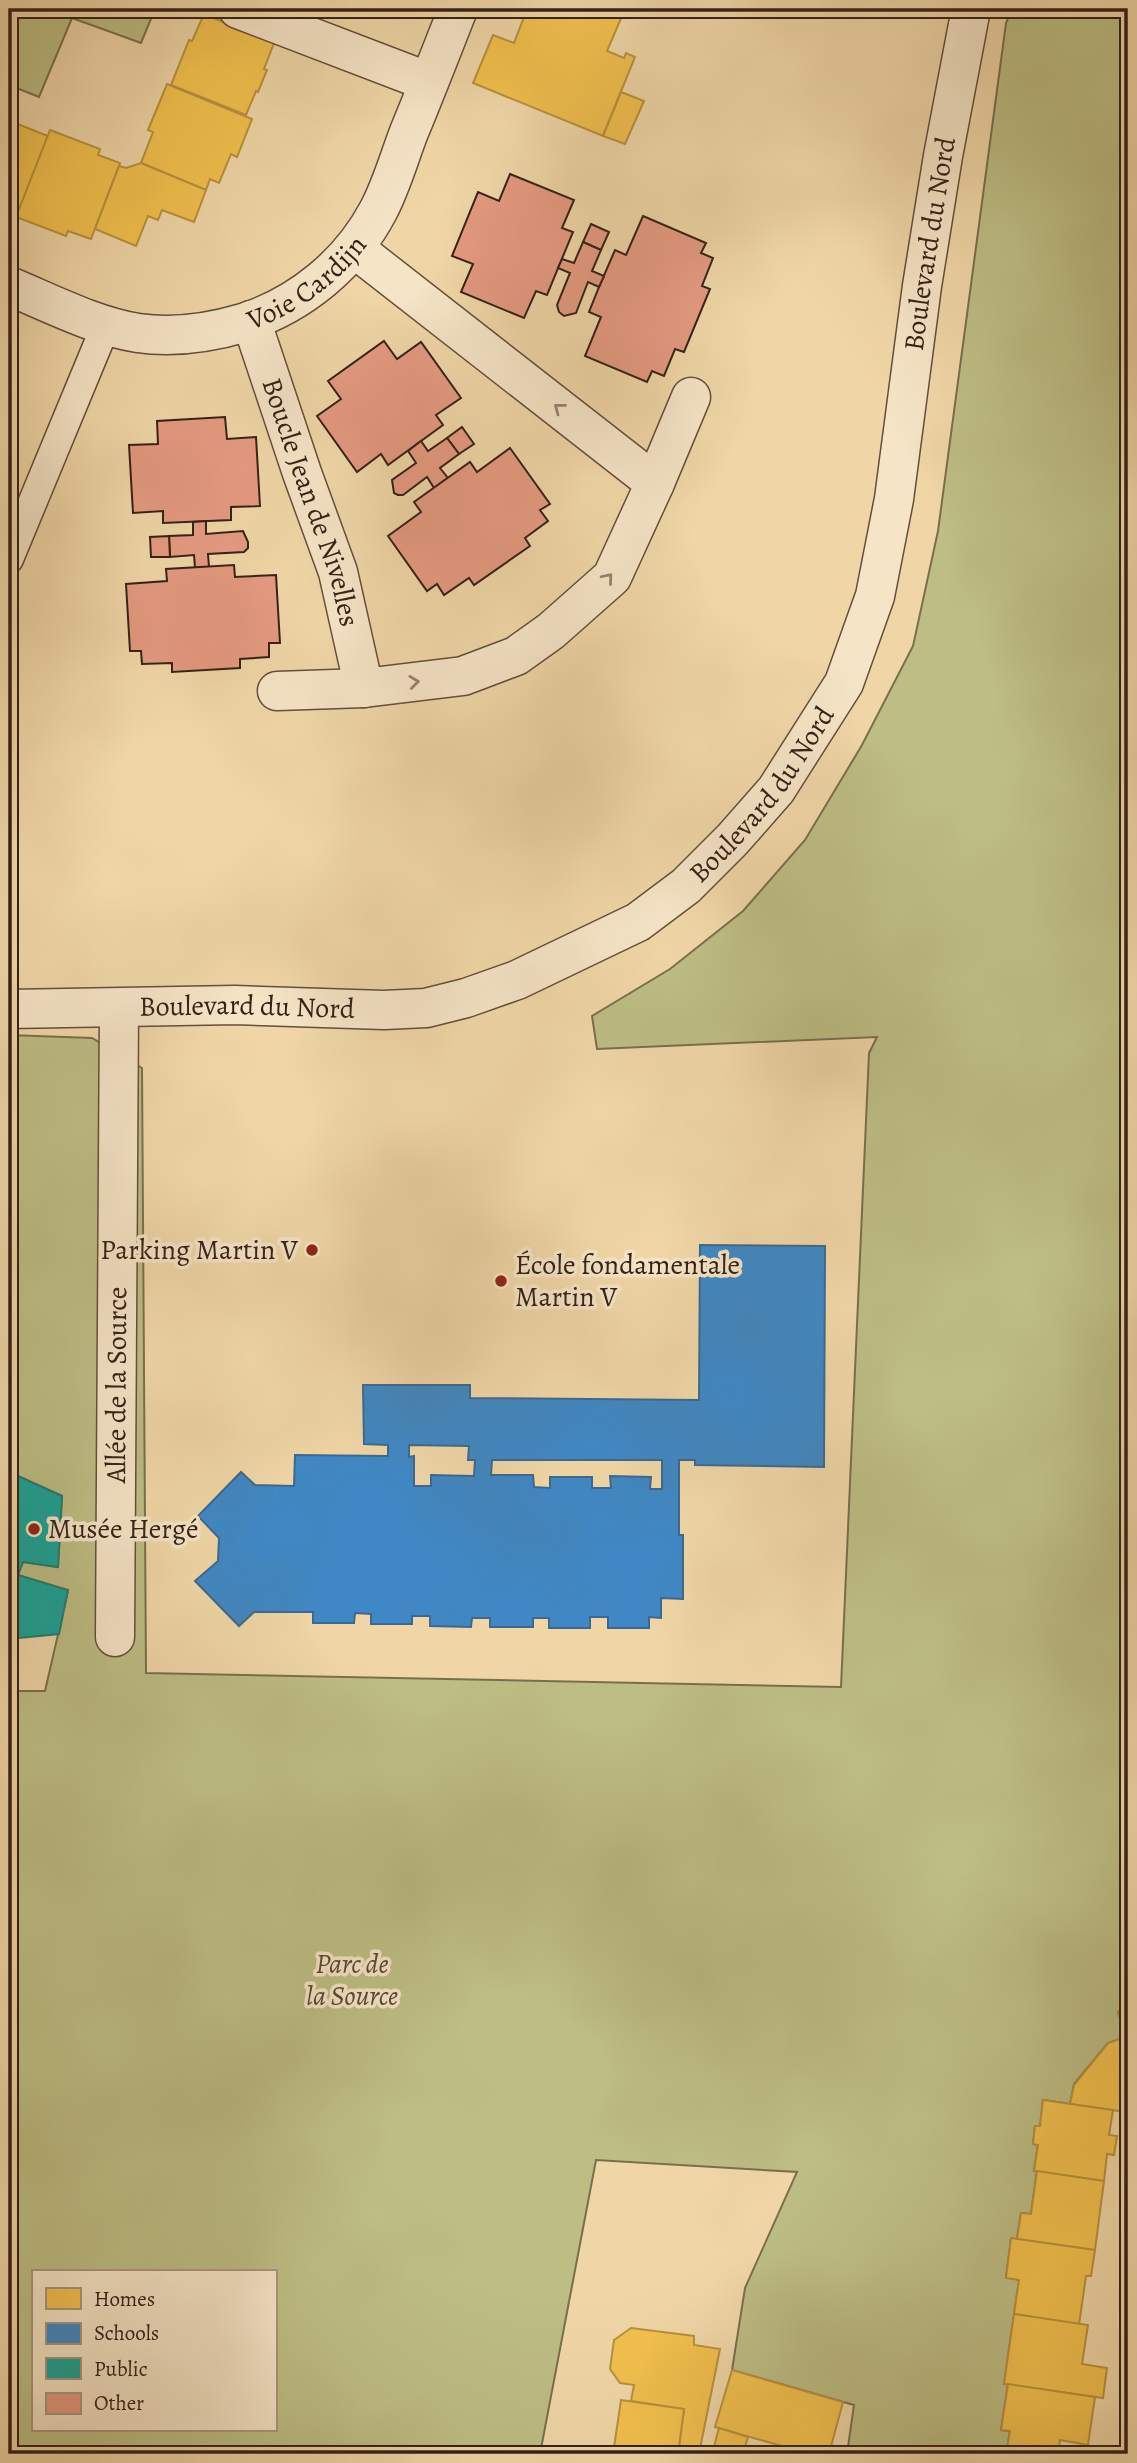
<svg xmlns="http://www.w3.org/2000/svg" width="1137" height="2463" viewBox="0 0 1137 2463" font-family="Alegreya,serif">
	<rect width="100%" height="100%" fill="#f0d6a7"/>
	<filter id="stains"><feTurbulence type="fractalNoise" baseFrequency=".00286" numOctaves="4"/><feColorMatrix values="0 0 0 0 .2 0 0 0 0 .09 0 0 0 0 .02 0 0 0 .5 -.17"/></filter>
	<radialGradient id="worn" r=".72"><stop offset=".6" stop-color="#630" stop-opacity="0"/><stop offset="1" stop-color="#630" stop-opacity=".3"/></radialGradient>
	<!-- green -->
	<g fill="#bdbd84" stroke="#796f4e" stroke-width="2" fill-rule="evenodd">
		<path d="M 9,9 L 155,9 L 141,43 L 72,18 L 39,97 L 9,85 Z"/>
		<path d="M 1012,9 L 1128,9 L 1128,1950 L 1126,1951 L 1128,1959 L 1121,1962 L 1126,1978 L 1128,1978 L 1128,2008 L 1118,2012 L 1126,2037 L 1108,2043 L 1074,2084 L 1070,2104 L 1043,2100 L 1040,2126 L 1035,2126 L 1033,2144 L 1038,2145 L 1034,2171 L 1037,2171 L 1031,2214 L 1021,2213 L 1017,2239 L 1011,2239 L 1006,2277 L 1019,2280 L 1004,2384 L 1008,2384 L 1001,2430 L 1010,2431 L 1006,2454 L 847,2454 L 854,2405 L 732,2370 L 745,2288 L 797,2172 L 596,2160 L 540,2454 L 9,2454 L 9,1691 L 45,1691 L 68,1591 L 18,1575 L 23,1562 L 58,1567 L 62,1496 L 9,1472 L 9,1035 L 92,1038 L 142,1068 L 146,1673 L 841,1687 L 869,1053 L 877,1037 L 597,1049 L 592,1016 L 670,969 L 743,911 L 805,840 L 862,745 L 913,646 L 938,531 L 1006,23 ZM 33,2272 L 275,2272 L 275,2430 L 33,2430 Z"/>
	</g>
	<!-- homes -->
	<g fill="#f2c14e" stroke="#b9913e" stroke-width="2">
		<path d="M 527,9 L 625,9 L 607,51 L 624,58 L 626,53 L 635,57 L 603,136 L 473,83 L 493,35 L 514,43 Z"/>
		<path d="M 204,14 L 274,43 L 264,69 L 267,70 L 258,92 L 256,91 L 246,115 L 171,85 L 189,40 L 192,41 Z"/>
		<path d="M 167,84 L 252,119 L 237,157 L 231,154 L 219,183 L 210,179 L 206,190 L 141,163 L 153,132 L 148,130 Z"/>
		<path d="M 621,92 L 644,101 L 625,144 L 603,136 Z"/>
		<path d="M 9,112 L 13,114 L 10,121 L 48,136 L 19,210 L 9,206 Z"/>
		<path d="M 50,130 L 100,149 L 98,155 L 120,163 L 91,239 L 68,231 L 66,236 L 16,217 Z"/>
		<path d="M 141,163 L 206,190 L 194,222 L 162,210 L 158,220 L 148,216 L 136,246 L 95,229 L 119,166 L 126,168 Z"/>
		<path d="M 1128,1959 L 1128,1978 L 1126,1979 L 1121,1962 Z"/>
		<path d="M 1128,2008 L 1128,2045 L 1118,2012 Z"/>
		<path d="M 1126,2037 L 1128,2045 L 1128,2108 L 1125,2112 L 1070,2104 L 1074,2085 L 1108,2043 Z"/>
		<path d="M 1043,2100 L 1113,2110 L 1109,2135 L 1117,2136 L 1114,2155 L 1107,2154 L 1104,2181 L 1034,2171 L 1038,2145 L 1033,2144 L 1035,2126 L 1040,2126 Z"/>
		<path d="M 1037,2171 L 1104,2181 L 1095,2250 L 1017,2239 L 1021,2213 L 1031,2214 Z"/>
		<path d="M 1011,2238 L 1095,2250 L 1091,2276 L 1086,2276 L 1079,2325 L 1014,2314 L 1019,2280 L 1006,2278 Z"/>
		<path d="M 1014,2314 L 1088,2325 L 1082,2364 L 1107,2368 L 1103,2398 L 1004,2384 Z"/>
		<path d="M 631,2328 L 694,2336 L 694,2345 L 720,2349 L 699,2454 L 678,2454 L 684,2409 L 631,2401 L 634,2385 L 620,2383 L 610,2369 L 614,2340 Z"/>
		<path d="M 732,2370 L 843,2402 L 829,2454 L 810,2454 L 715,2427 Z"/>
		<path d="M 1008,2384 L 1095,2397 L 1088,2445 L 1060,2440 L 1058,2454 L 1006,2454 L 1010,2431 L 1001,2430 Z"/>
		<path d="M 621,2400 L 684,2409 L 678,2454 L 613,2454 Z"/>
		<path d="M 719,2428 L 748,2437 L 743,2454 L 712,2454 Z"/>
	</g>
	<!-- schools -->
	<path fill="#3f88c5" stroke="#3c6991" stroke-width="2" fill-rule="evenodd" d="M 700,1245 L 825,1246 L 824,1467 L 695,1465 L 695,1460 L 679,1460 L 679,1535 L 683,1535 L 683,1599 L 661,1598 L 661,1618 L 649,1617 L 649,1628 L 608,1628 L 608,1617 L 590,1617 L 590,1628 L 549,1628 L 549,1618 L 533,1618 L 533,1627 L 490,1627 L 490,1618 L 472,1618 L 471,1627 L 430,1626 L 430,1616 L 412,1616 L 412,1624 L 371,1624 L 371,1614 L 355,1613 L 354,1623 L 313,1623 L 313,1612 L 254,1612 L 239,1626 L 195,1581 L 218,1561 L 219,1538 L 198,1516 L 241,1472 L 255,1485 L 294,1486 L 295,1455 L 388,1456 L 388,1445 L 364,1444 L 363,1385 L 470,1385 L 470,1398 L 699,1400 ZM 409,1445 L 469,1446 L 468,1460 L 475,1460 L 474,1476 L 431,1475 L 431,1486 L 414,1486 L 414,1456 L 409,1457 ZM 492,1460 L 662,1460 L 662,1489 L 650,1489 L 651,1477 L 610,1476 L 611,1488 L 592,1488 L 592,1477 L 550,1477 L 550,1488 L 534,1487 L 533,1475 L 491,1475 Z"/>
	<!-- public -->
	<path fill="#17a398" stroke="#207c72" stroke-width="2" d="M 9,1472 L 62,1496 L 58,1567 L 23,1562 L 18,1575 L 68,1590 L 59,1634 L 9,1639 Z"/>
	<!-- building -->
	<g fill="#e59a81" stroke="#352118" stroke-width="2">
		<path d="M 510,174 L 574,200 L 562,228 L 573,232 L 547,295 L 536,291 L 524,318 L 461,292 L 473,264 L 452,256 L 478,192 L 499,201 Z"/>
		<path d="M 643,216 L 706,243 L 701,253 L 713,258 L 702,286 L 710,289 L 684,352 L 675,349 L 664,376 L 652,371 L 647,382 L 585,356 L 601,317 L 589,312 L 599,287 L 615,250 L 626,255 Z"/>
		<path d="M 591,224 L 609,232 L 601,250 L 583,242 Z"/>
		<path d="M 583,242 L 601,250 L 592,271 L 604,276 L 599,287 L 588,282 L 576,313 L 564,316 L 559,312 L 557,305 L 570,273 L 558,268 L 562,259 L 574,263 Z"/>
		<path d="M 384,341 L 397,359 L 421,342 L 461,398 L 436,415 L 443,425 L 388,465 L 381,454 L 357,472 L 317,416 L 341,399 L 328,381 Z"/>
		<path d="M 225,417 L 227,439 L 256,437 L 260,506 L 231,507 L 231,520 L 163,523 L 163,511 L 133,513 L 129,445 L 158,444 L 157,421 Z"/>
		<path d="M 462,427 L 474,444 L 459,454 L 447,438 Z"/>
		<path d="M 447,438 L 459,454 L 440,468 L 448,478 L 434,488 L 427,477 L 403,495 L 398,495 L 394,493 L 392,480 L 416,463 L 408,451 L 421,441 L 428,451 Z"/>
		<path d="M 510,448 L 550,504 L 540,510 L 548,521 L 525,538 L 530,546 L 474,585 L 469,578 L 444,595 L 437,584 L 427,591 L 388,536 L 421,512 L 414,502 L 470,462 L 477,472 Z"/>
		<path d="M 206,521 L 206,534 L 243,531 L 248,542 L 248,548 L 244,552 L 208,554 L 209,567 L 195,568 L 194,555 L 170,557 L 169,536 L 193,535 L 193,522 Z"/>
		<path d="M 169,536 L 170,557 L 151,557 L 150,537 Z"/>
		<path d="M 234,565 L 235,577 L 276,575 L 280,643 L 269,643 L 269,657 L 240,659 L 240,668 L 172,672 L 172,663 L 142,664 L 141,651 L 130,651 L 126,584 L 167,581 L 166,569 Z"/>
	</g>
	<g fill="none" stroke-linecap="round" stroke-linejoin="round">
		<defs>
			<path id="service" d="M 9,559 L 106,325"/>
			<g id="pedestrian">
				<path d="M 238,9 L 429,82"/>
				<path id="s1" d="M 115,1637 L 119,1008"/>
			</g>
			<g id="minor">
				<path id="s2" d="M 9,286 C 50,303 94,326 138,333 C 173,338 209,333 243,323 C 300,305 350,264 378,211 C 391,187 399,158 409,132 C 426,91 442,50 458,9"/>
				<path id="s3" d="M 251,320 L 302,473 L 338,572 L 364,688 L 463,676 L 516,656 L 551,631 L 612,577 L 655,483 L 354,248"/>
				<path d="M 655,483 L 691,397"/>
				<path d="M 277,691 L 364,688"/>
			</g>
			<g id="tertiary">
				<path id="s4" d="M 9,1009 L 235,1005 L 384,1010 L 426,1008 L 466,998 L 517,980 L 638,922 L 686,886 L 732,840 L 776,790 L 844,683 L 875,596 L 894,499 L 922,286 L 943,156 L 971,9"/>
			</g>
		</defs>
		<!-- service casing -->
		<use href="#service" stroke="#644e3c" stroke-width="31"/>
		<!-- pedestrian casing -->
		<use href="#pedestrian" stroke="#644e3c" stroke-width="41"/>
		<!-- minor casing -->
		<use href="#minor" stroke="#644e3c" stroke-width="41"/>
		<!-- tertiary casing -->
		<use href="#tertiary" stroke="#644e3c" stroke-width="41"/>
		<!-- service -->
		<use href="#service" stroke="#f5e4c6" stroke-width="28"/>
		<!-- pedestrian -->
		<use href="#pedestrian" stroke="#f5e4c6" stroke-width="38"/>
		<!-- minor -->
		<use href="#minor" stroke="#f5e4c6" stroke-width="38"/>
		<!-- tertiary -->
		<use href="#tertiary" stroke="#f5e4c6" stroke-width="38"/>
	</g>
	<!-- one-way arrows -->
	<defs><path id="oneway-chevron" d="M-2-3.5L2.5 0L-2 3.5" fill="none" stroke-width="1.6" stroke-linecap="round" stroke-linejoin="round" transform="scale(1.75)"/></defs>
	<g stroke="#95826f">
		<use href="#oneway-chevron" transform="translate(559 408) rotate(-142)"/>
		<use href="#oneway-chevron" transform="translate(608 578) rotate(-50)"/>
		<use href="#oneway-chevron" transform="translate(414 682) rotate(-7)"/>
	</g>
	<!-- markers -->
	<g fill="#8f2418" stroke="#f5e4c6" stroke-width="2.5">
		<circle cx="312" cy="1250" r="7"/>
		<circle cx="501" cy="1281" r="7"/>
		<circle cx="34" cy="1529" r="7"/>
	</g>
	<g text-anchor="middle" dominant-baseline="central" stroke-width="7" stroke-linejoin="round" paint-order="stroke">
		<!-- street labels -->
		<g font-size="28" fill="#352118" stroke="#f5e4c6">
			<text stroke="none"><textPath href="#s4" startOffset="1414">Boulevard du Nord</textPath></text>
			<text stroke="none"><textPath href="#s2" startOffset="320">Voie Cardijn</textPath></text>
			<text stroke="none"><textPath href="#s3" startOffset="192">Boucle Jean de Nivelles</textPath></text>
			<text stroke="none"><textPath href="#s4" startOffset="826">Boulevard du Nord</textPath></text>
			<text stroke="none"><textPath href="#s4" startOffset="238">Boulevard du Nord</textPath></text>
			<text stroke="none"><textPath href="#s1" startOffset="252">Allée de la Source</textPath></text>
		</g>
		<!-- poi labels -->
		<g font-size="28" fill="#352118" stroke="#f5e4c6" text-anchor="start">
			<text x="298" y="1250" text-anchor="end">Parking Martin V</text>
			<text x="515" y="1265">École fondamentale<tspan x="515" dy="32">Martin V</tspan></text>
			<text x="48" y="1529">Musée Hergé</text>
		</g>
		<!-- park labels -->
		<g font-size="28" font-style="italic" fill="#574833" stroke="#f5e4c6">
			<text x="352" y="1964">Parc de<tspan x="352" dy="32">la Source</tspan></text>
		</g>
	</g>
	<!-- margin -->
	<rect width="1137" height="2463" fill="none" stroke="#f0d6a7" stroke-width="35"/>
	<rect x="10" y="10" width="1116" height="2442" fill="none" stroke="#352118" stroke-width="3.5"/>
	<rect x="18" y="18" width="1102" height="2428" fill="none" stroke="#352118" stroke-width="2"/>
	<!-- legend -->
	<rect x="32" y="2270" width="245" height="161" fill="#f5e4c6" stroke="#a89680" stroke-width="2"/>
	<rect x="46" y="2288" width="35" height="21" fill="#f2c14e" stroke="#a89680" stroke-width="2"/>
	<text x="94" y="2306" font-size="21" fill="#352118">Homes</text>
	<rect x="46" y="2323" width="35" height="21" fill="#3f88c5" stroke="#a89680" stroke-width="2"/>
	<text x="94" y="2340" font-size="21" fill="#352118">Schools</text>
	<rect x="46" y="2358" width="35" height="21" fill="#17a398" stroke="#a89680" stroke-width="2"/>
	<text x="94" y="2376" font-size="21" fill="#352118">Public</text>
	<rect x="46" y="2393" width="35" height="21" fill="#e59a81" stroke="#a89680" stroke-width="2"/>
	<text x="94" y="2410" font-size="21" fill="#352118">Other</text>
	<rect width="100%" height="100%" filter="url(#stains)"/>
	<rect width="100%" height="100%" fill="url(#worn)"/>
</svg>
